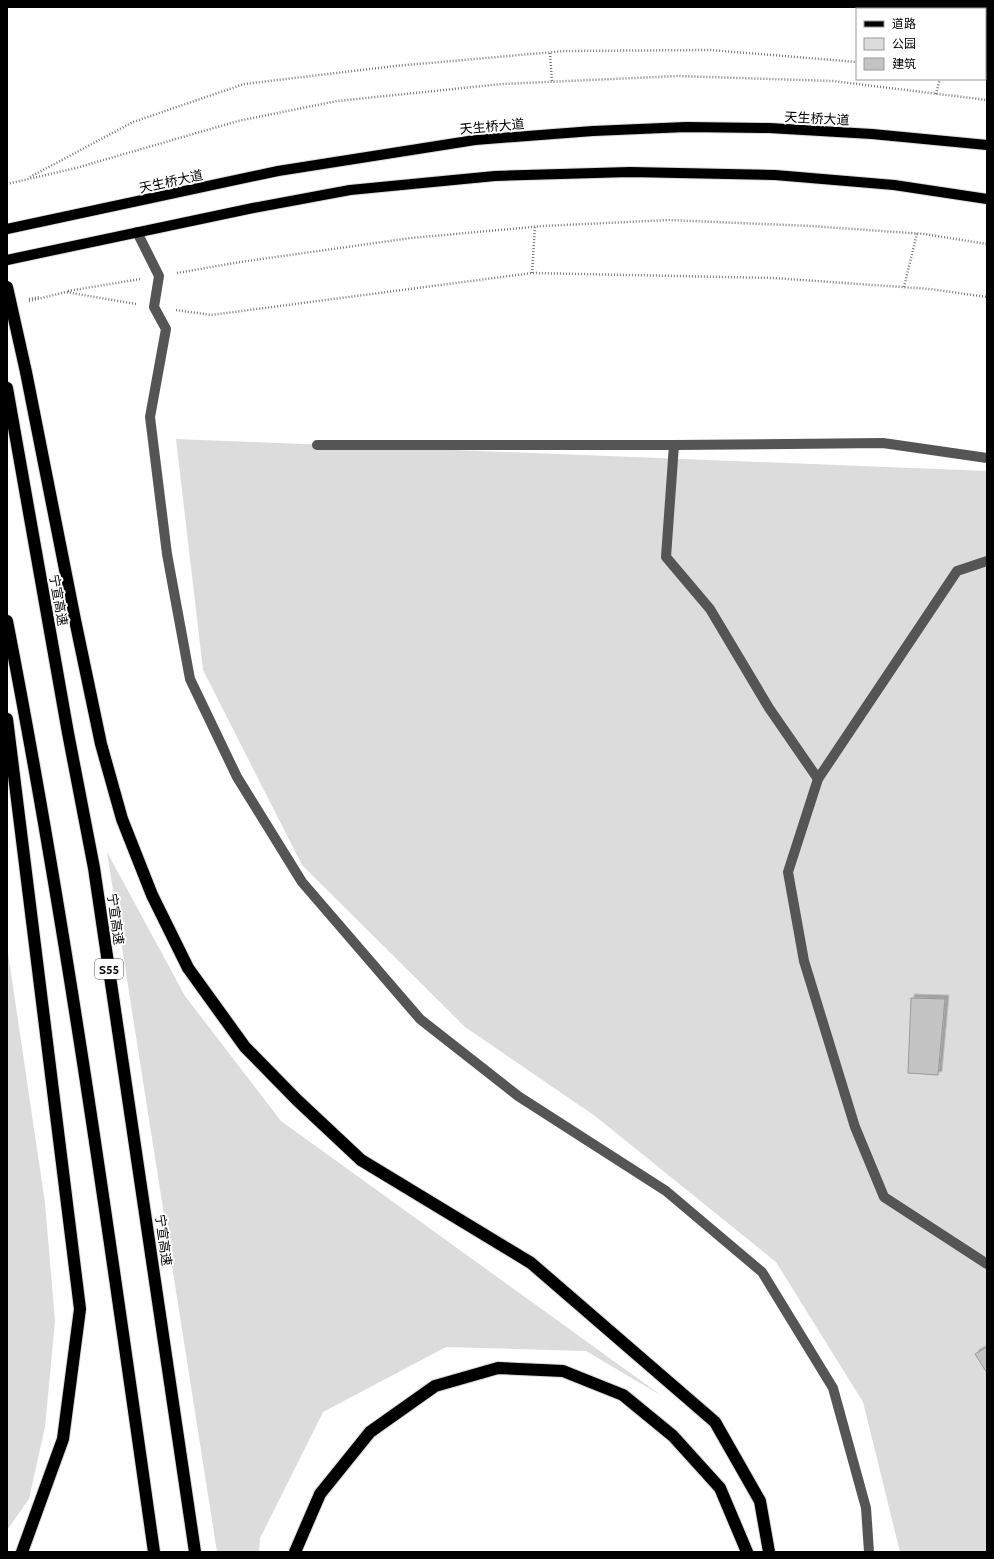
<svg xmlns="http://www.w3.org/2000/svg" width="994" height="1559" viewBox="0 0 994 1559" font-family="Cabin,'Noto Sans SC',sans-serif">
	<defs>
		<filter id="shadow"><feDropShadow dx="3.5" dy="-3.5" stdDeviation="0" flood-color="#0004"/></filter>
	</defs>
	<rect width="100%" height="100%" fill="#fff"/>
	<!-- green -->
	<g fill="#dcdcdc">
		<path d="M 176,439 L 987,471 L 987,1552 L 900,1552 L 863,1402 L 776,1262 L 595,1116 L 465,1027 L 302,865 L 203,670 Z"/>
		<path d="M 107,852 L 185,996 L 281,1121 L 662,1396 L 586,1351 L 446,1347 L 323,1412 L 260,1538 L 259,1552 L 217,1552 Z"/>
		<path d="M 7,946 L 45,1203 L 55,1321 L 45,1427 L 29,1499 L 7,1530 Z"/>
	</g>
	<!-- building -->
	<g fill="#c4c4c4" stroke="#999" filter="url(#shadow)">
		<path d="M 911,998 L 945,999 L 938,1075 L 908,1073 Z"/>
		<path d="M 987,1347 L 987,1373 L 975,1354 Z"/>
	</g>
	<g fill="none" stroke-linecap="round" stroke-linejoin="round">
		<defs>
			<g id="major">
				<path d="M 7,229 L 278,171 L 475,140 L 593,131 L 686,127 L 769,128 L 872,134 L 987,145"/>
				<path d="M 7,260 L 253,208 L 350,190 L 495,176 L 630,172 L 775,175 L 894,185 L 987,199"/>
			</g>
			<g id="highway">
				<path d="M 26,372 L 75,620 L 101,744 L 122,819 L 152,895 L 188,968 L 245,1047 L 297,1100 L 361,1160 L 531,1263 L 715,1422 L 760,1501 L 769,1552"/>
				<path d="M 7,388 L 68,733 L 94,868 L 195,1552"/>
				<path d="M 7,621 C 67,929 110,1241 154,1552"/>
				<path d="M 7,719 L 80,1309 L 63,1439 L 22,1552"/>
				<path d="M 295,1552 L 320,1494 L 370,1432 L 435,1386 L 498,1368 L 563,1371 L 623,1395 L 673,1436 L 720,1488 L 747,1552"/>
			</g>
		</defs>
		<!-- major casing -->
		<use href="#major" stroke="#dbdbdb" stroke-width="12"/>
		<!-- highway casing -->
		<use href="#highway" stroke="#dbdbdb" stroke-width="14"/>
		<!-- path -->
		<g stroke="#777" stroke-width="2.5" stroke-dasharray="1 2" stroke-linecap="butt">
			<path d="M 550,53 L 552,82"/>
			<path d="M 985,74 L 987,75"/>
			<path d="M 936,94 L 940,79"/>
			<path d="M 30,177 L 133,122 L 244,84 L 395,66 L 565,51 L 711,50 L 857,62"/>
			<path d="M 7,184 L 76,168 L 238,121 L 337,101 L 502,84 L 678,76 L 833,81 L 987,100"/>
			<path d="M 177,273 L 240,262 L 411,238 L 543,226 L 669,220 L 811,226 L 924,234 L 987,244"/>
			<path d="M 532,273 L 535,227"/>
			<path d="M 904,287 L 917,233"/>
			<path d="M 68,291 L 140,279"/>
			<path d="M 29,299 L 40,297"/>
			<path d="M 29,301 L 66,292 L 136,304"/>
			<path d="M 176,310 L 211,315 L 532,273 L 774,278 L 930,289 L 987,297"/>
		</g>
		<!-- minor -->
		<g stroke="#555" stroke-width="10">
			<path d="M 137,232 L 159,276 L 154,307 L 166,329 L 150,417 L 167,554 L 190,679 L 237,777 L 302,882 L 420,1019 L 518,1096 L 666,1191 L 762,1272 L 833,1388 L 866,1508 L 869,1552"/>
			<path d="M 317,445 L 674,445 L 883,443 L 987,458"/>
			<path d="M 674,445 L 666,557 L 710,609 L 769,708 L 818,779"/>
			<path d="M 987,561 L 957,571 L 818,779 L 788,872 L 804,961 L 855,1127 L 884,1197 L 987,1264"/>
		</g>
		<!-- major -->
		<use href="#major" stroke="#000" stroke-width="10"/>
		<!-- highway -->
		<use href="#highway" stroke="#000" stroke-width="12"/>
		<defs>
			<path id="highway-bridge" d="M 7,287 L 26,372"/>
		</defs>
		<!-- highway-bridge casing -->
		<use href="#highway-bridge" stroke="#dbdbdb" stroke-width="14" stroke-linecap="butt"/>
		<!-- highway-bridge -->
		<use href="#highway-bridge" stroke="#000" stroke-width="12"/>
	</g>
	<g text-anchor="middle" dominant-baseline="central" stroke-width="4" stroke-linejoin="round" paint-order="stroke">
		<!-- shield labels -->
		<rect fill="#fff" stroke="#4c4c4c" stroke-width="1" x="95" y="959" width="28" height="20" rx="3"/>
		<g font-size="12" font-weight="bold" fill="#000">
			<text x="109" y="969">S55</text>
		</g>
		<!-- street labels -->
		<g font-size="13" fill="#000" stroke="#fff">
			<text transform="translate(817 118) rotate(3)">天生桥大道</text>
			<text transform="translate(492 126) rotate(-5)">天生桥大道</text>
			<text transform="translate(171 181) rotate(-12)">天生桥大道</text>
			<text transform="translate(59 600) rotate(80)">宁宣高速</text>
			<text transform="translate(116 919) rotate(82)">宁宣高速</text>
			<text transform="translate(164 1240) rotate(82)">宁宣高速</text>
		</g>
	</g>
	<!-- border -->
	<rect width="994" height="1559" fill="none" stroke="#000000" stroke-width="16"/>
	<!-- legend -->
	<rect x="856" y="8" width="130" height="72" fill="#ffffff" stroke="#999999"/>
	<rect x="864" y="21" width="20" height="6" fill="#000000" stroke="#999999"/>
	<text x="892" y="28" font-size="12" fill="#000000">道路</text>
	<rect x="864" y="38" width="20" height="12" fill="#dcdcdc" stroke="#999999"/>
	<text x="892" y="48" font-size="12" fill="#000000">公园</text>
	<rect x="864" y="58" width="20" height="12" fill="#c4c4c4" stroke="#999999"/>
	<text x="892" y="68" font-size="12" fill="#000000">建筑</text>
</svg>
